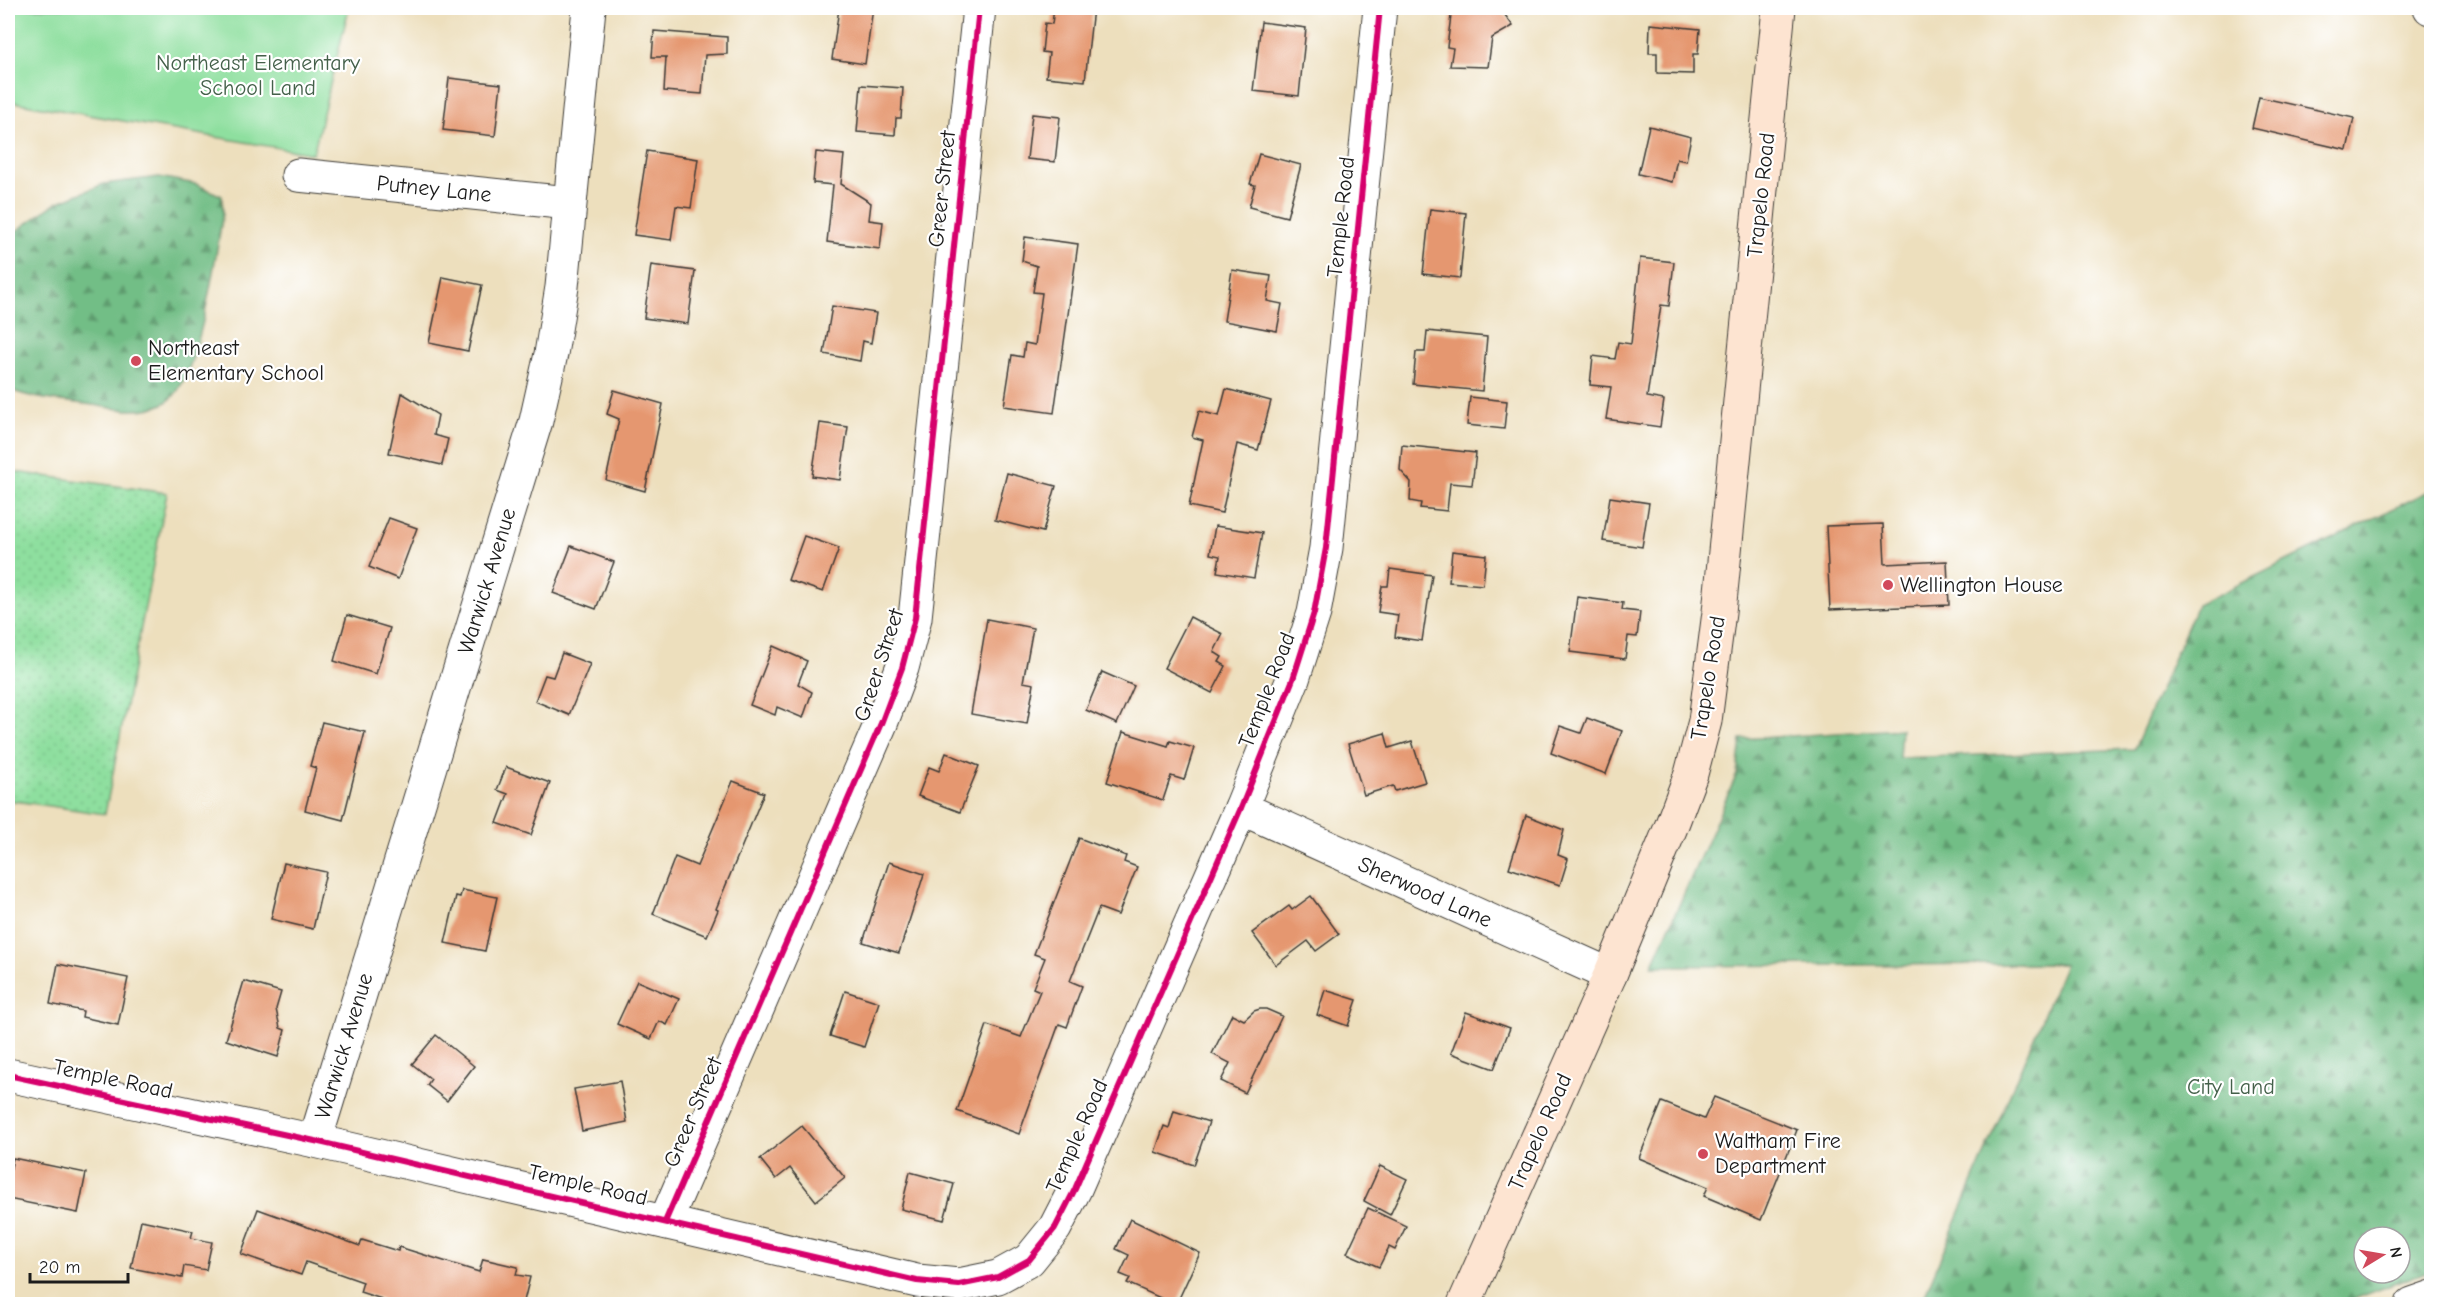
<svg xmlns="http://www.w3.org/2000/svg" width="2439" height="1312" viewBox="0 0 2439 1312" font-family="'Comic Neue',sans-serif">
	<defs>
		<pattern id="grass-dots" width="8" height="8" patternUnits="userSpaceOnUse" patternTransform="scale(1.5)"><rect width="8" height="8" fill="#8edf9f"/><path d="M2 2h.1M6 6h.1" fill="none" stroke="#7abf88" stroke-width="1.8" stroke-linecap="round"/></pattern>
		<pattern id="forest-firs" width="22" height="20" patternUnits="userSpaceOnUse" patternTransform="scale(1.5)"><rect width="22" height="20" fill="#72be86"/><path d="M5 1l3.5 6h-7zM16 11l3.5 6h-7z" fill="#5d9a6d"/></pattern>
	</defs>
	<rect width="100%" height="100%" fill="#fff"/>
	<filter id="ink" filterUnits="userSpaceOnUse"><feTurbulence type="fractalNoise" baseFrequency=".0167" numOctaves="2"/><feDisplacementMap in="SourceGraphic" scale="12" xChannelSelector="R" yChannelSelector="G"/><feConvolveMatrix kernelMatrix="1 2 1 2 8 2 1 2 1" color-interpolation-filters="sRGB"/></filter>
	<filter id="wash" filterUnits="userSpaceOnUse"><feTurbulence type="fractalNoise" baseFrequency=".008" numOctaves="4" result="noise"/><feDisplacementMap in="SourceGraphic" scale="24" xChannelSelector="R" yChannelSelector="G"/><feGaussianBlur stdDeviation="1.35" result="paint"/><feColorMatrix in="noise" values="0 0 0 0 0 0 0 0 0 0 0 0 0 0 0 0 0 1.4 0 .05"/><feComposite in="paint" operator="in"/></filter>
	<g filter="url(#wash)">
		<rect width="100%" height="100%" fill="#eddfbd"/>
		<!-- grass -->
		<path fill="url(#grass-dots)" stroke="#557e5e" stroke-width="1.5" d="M 8,471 L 167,493 L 105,814 L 8,800 Z"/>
		<!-- forest -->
		<g fill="url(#forest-firs)" stroke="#476d51" stroke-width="1.5" fill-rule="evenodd">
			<path d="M 159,177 L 196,184 L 222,196 L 223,213 C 216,252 199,387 165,403 C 141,415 118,409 93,405 C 65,401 34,400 8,389 L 8,237 L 56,203 L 104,184 Z"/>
			<path d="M 2431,490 L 2431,1270 L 2341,1304 L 1921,1304 L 2065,964 L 1652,966 L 1737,774 L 1741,739 L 1901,729 L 1899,758 L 2134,749 L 2197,605 ZM 2364,1237 L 2400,1237 L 2400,1273 L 2364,1273 Z"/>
		</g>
		<!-- park -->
		<path fill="#8edf9f" stroke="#557e5e" stroke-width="1.5" d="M 8,8 L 349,8 L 313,154 L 8,101 Z"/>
		<g id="blocks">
			<!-- building -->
			<g fill="#e59770">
				<path d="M 839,8 L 873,8 L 865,64 L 832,59 Z"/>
				<path d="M 1054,8 L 1093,8 L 1085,81 L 1046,77 L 1049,53 L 1042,52 L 1045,23 L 1052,24 Z"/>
				<path d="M 1452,8 L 1500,8 L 1513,26 L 1492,38 L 1488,67 L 1450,66 L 1453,48 L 1447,47 Z"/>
				<path d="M 1261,22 L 1306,28 L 1299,96 L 1253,91 Z"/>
				<path d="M 1650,24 L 1700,29 L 1698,54 L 1693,54 L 1693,74 L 1657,73 L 1657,53 L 1649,53 Z"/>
				<path d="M 654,31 L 727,37 L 727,54 L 705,55 L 702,94 L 664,91 L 666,57 L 652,57 Z"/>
				<path d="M 449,78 L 501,84 L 495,136 L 443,130 Z"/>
				<path d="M 861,85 L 903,88 L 901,118 L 896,118 L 895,135 L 857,132 Z"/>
				<path d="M 2259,97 L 2354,118 L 2347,150 L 2252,128 Z"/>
				<path d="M 1032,114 L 1060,117 L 1055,162 L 1027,159 Z"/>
				<path d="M 1649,126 L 1691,137 L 1686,161 L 1677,159 L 1672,182 L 1638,174 Z"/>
				<path d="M 647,151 L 698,159 L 691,208 L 676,206 L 671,240 L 634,235 Z"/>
				<path d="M 816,152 L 844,155 L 841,184 L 871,203 L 869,220 L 883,222 L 880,249 L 827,242 L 833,185 L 813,183 Z"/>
				<path d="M 1259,154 L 1301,165 L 1287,217 L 1249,207 L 1255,185 L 1250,184 Z"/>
				<path d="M 1430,209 L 1466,213 L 1460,278 L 1423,274 Z"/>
				<path d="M 1025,237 L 1078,244 L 1054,413 L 1004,406 L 1012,355 L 1023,357 L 1025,343 L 1035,345 L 1042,293 L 1033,292 L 1037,266 L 1022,261 Z"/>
				<path d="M 1640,258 L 1674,262 L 1669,306 L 1661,305 L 1647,397 L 1664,400 L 1660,427 L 1606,419 L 1611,387 L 1590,385 L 1593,356 L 1615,359 L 1618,342 L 1631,344 Z"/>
				<path d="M 651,265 L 695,271 L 688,324 L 644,318 Z"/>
				<path d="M 1232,270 L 1271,276 L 1267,301 L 1282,304 L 1277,331 L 1224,321 Z"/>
				<path d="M 443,277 L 482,285 L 468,351 L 429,343 Z"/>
				<path d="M 832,306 L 876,313 L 871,343 L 863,341 L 860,361 L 824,354 Z"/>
				<path d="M 1427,331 L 1487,337 L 1482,391 L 1413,384 L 1416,352 L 1425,352 Z"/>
				<path d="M 1226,389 L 1271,401 L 1258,450 L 1237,444 L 1222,513 L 1189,506 L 1203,440 L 1192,437 L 1199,411 L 1219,416 Z"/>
				<path d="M 614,390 L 663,404 L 645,491 L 606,480 L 619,419 L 607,414 Z"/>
				<path d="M 402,393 L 438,415 L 434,435 L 448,439 L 442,465 L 389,453 Z"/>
				<path d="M 1470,397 L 1507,401 L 1504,429 L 1467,425 Z"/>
				<path d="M 820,423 L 848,427 L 840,480 L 812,476 Z"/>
				<path d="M 1402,445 L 1476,453 L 1472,485 L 1450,483 L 1447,511 L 1420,508 L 1421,503 L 1410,501 L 1411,482 L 1400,470 Z"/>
				<path d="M 1007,473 L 1056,486 L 1043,532 L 995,520 Z"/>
				<path d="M 1610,497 L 1649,503 L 1642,547 L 1603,541 Z"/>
				<path d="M 389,518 L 417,528 L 398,579 L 369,567 Z"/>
				<path d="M 1883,524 L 1885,564 L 1947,561 L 1949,605 L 1830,610 L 1826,526 Z"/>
				<path d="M 1215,526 L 1262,533 L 1254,578 L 1217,572 L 1220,556 L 1210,554 Z"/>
				<path d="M 804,536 L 839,548 L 823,592 L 788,580 Z"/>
				<path d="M 571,546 L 614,562 L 596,609 L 553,593 Z"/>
				<path d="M 1452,551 L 1486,555 L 1483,585 L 1449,582 Z"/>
				<path d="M 1390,569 L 1432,575 L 1422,641 L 1395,637 L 1398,615 L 1378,612 L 1382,586 L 1388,586 Z"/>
				<path d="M 1577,597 L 1623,603 L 1622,610 L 1640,612 L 1637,637 L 1628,636 L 1625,659 L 1570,652 Z"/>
				<path d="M 347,615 L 390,628 L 376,674 L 334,661 Z"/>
				<path d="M 1190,617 L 1223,634 L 1214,652 L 1222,657 L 1219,662 L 1226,666 L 1212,693 L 1164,668 Z"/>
				<path d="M 987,619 L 1033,628 L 1023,682 L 1034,684 L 1027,724 L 971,714 Z"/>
				<path d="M 773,646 L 807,661 L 798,684 L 812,692 L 803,718 L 777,707 L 775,715 L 750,705 Z"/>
				<path d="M 562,653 L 590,664 L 569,715 L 535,701 L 545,675 L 553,677 Z"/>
				<path d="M 1102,672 L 1134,686 L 1117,724 L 1086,710 Z"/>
				<path d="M 1587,718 L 1622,731 L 1606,774 L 1551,753 L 1560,726 L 1581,733 Z"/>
				<path d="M 322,722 L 365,732 L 343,820 L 305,810 L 316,768 L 310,766 Z"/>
				<path d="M 1123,732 L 1168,746 L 1170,741 L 1194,748 L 1184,780 L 1171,776 L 1163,800 L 1107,782 Z"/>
				<path d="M 1385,733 L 1389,748 L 1412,741 L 1425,782 L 1395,791 L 1393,786 L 1364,795 L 1348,744 Z"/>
				<path d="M 946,753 L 979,766 L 960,812 L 918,796 L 929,767 L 939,771 Z"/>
				<path d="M 506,767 L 550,783 L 531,835 L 497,823 L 508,794 L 497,790 Z"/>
				<path d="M 733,781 L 764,793 L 716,909 L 718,910 L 707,936 L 653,914 L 675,857 L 697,866 Z"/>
				<path d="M 1526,815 L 1564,830 L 1558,855 L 1568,859 L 1560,885 L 1509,868 Z"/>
				<path d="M 1079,838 L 1126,856 L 1124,862 L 1137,867 L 1118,915 L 1099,908 L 1070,981 L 1082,986 L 1067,1027 L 1059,1024 L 1019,1134 L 957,1111 L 987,1025 L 1021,1037 L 1040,991 L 1033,988 L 1045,958 L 1034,954 Z"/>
				<path d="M 889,862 L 924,874 L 899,953 L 863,942 Z"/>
				<path d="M 284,863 L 326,872 L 313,929 L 271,919 Z"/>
				<path d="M 462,890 L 497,897 L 485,951 L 445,943 L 456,896 L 460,897 Z"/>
				<path d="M 1311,896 L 1339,934 L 1316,951 L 1308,941 L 1276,965 L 1252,933 L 1289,906 L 1292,910 Z"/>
				<path d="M 58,964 L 128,978 L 118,1025 L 82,1017 L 83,1011 L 50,1004 Z"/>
				<path d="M 244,981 L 281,992 L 276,1009 L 280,1028 L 285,1030 L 278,1057 L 226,1040 Z"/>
				<path d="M 637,981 L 679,999 L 667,1025 L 659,1021 L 651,1039 L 617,1024 Z"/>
				<path d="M 1325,990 L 1357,1000 L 1348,1026 L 1317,1015 Z"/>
				<path d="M 845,991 L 879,1002 L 864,1047 L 830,1036 Z"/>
				<path d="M 1260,1009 L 1266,1009 L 1282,1016 L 1245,1093 L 1221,1081 L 1230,1063 L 1212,1054 L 1232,1014 L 1244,1020 L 1254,1011 Z"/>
				<path d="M 1466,1012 L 1510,1028 L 1494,1069 L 1451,1053 Z"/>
				<path d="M 436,1035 L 474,1066 L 447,1101 L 427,1085 L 431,1079 L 412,1064 Z"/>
				<path d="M 620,1081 L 627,1122 L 582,1131 L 574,1089 Z"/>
				<path d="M 1714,1097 L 1797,1130 L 1761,1220 L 1704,1196 L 1708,1187 L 1639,1158 L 1662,1102 L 1704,1119 Z"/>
				<path d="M 1174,1111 L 1209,1122 L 1194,1165 L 1155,1152 L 1164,1126 L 1169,1128 Z"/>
				<path d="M 802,1126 L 845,1178 L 816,1201 L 790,1168 L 776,1179 L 760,1159 Z"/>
				<path d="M 13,1158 L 86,1173 L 78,1213 L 8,1199 L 8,1182 Z"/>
				<path d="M 1380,1166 L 1407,1179 L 1390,1215 L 1364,1201 Z"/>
				<path d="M 910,1172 L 954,1184 L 944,1220 L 901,1209 Z"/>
				<path d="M 1368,1208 L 1406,1226 L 1395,1250 L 1389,1247 L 1379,1267 L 1347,1253 Z"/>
				<path d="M 258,1209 L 360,1246 L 362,1240 L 398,1251 L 399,1247 L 479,1272 L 483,1259 L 518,1267 L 516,1275 L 530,1277 L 523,1305 L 381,1305 L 382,1299 L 360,1292 L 363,1282 L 306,1262 L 301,1275 L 241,1254 Z"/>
				<path d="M 1130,1219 L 1200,1253 L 1176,1305 L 1127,1283 L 1130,1278 L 1120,1274 L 1129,1255 L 1116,1249 Z"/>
				<path d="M 141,1220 L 193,1231 L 191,1238 L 212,1242 L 206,1270 L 184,1266 L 182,1278 L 131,1268 Z"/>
			</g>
		</g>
	</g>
	<g filter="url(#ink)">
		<use href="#blocks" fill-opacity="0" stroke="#3b3934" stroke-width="1.5"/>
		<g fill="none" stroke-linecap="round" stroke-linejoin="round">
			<defs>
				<g id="minor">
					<path d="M 2430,8 L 2432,8"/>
					<path d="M 298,175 L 569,203"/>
					<path d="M 1241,808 L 1610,975"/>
					<path d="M 8,1075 L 315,1141 L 917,1281 L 959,1285 L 998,1277 L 1029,1260 L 1055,1228 L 1075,1189 L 1241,808 L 1293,679 L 1314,613 L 1326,548 L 1380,8"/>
					<path d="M 315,1141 L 536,421 L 551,354 L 562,287 L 589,8"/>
					<path d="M 665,1222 L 882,721 L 902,668 L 915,618 L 979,8"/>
				</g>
				<path id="tertiary" d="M 2412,1304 L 2432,1297"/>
				<path id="secondary" d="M 1464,1304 L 1610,975 L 1671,827 L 1691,774 L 1705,721 L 1719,612 L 1779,8"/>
			</defs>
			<!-- minor casing -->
			<use href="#minor" stroke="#3b3934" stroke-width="35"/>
			<!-- tertiary casing -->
			<use href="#tertiary" stroke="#3b3934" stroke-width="35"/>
			<!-- secondary casing -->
			<use href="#secondary" stroke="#3b3934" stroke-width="35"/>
			<!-- minor -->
			<use href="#minor" stroke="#fff" stroke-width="33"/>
			<!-- tertiary -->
			<use href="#tertiary" stroke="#fff" stroke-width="33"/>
			<!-- secondary -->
			<use href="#secondary" stroke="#fde4d1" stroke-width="33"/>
			<defs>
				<g id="cycleway">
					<path d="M 8,1075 L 315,1141 L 917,1281 L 959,1285 L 998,1277 L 1029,1260 L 1055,1228 L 1075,1189 L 1241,808 L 1293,679 L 1314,613 L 1326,548 L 1380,8"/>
					<path d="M 665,1222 L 882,721 L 902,668 L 915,618 L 979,8"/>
				</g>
			</defs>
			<!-- cycleway casing -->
			<use href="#cycleway" stroke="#fff" stroke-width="10"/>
			<!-- cycleway -->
			<use href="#cycleway" stroke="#d6006c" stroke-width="6"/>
		</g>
	</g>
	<!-- markers -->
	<g fill="#d1495b" stroke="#fff" stroke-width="2">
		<circle cx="136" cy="361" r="6"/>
		<circle cx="1888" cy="585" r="6"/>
		<circle cx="1703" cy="1154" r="6"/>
	</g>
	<g text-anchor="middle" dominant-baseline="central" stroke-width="4.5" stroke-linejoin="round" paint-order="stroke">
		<!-- park labels -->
		<g font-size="22" fill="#44604a" stroke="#fff">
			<text x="258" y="63">Northeast Elementary<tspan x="258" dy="25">School Land</tspan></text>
			<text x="2231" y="1087">City Land</text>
		</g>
		<!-- street labels -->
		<g font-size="22" fill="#1c1c1c" stroke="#fff">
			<text transform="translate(434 189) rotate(6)">Putney Lane</text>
			<text transform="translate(942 189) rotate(-84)">Greer Street</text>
			<text transform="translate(1761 195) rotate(-84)">Trapelo Road</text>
			<text transform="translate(1341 217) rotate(-84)">Temple Road</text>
			<text transform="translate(487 581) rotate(-73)">Warwick Avenue</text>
			<text transform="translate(879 665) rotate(-72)">Greer Street</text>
			<text transform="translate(1708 678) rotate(-81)">Trapelo Road</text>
			<text transform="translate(1267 690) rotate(-69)">Temple Road</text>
			<text transform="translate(1425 892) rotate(24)">Sherwood Lane</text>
			<text transform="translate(344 1046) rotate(-73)">Warwick Avenue</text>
			<text transform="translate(113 1079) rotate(12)">Temple Road</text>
			<text transform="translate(693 1112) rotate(-67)">Greer Street</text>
			<text transform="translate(1540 1132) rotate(-66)">Trapelo Road</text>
			<text transform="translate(1077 1136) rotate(-66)">Temple Road</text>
			<text transform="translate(588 1185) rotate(13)">Temple Road</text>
		</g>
		<!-- poi labels -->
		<g font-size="22" fill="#1c1c1c" stroke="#fff" text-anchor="start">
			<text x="148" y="348">Northeast<tspan x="148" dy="25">Elementary School</tspan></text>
			<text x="1900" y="585">Wellington House</text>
			<text x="1715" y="1141">Waltham Fire<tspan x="1715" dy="25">Department</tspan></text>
		</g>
	</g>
	<!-- margin -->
	<rect width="2439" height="1312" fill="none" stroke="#fff" stroke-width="30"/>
	<!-- north arrow -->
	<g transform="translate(2382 1255) rotate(79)"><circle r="28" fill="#ffffff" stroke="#a4a4a4" stroke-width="1.5"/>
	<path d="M0-4.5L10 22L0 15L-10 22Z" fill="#d1495b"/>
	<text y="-9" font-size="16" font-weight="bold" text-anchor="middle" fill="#1c1c1c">N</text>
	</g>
	<!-- scale -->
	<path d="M30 1273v9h98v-9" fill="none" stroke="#1c1c1c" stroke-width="3"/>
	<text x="39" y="1273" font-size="18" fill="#1c1c1c" stroke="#ffffff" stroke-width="4.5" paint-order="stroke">20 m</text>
</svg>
